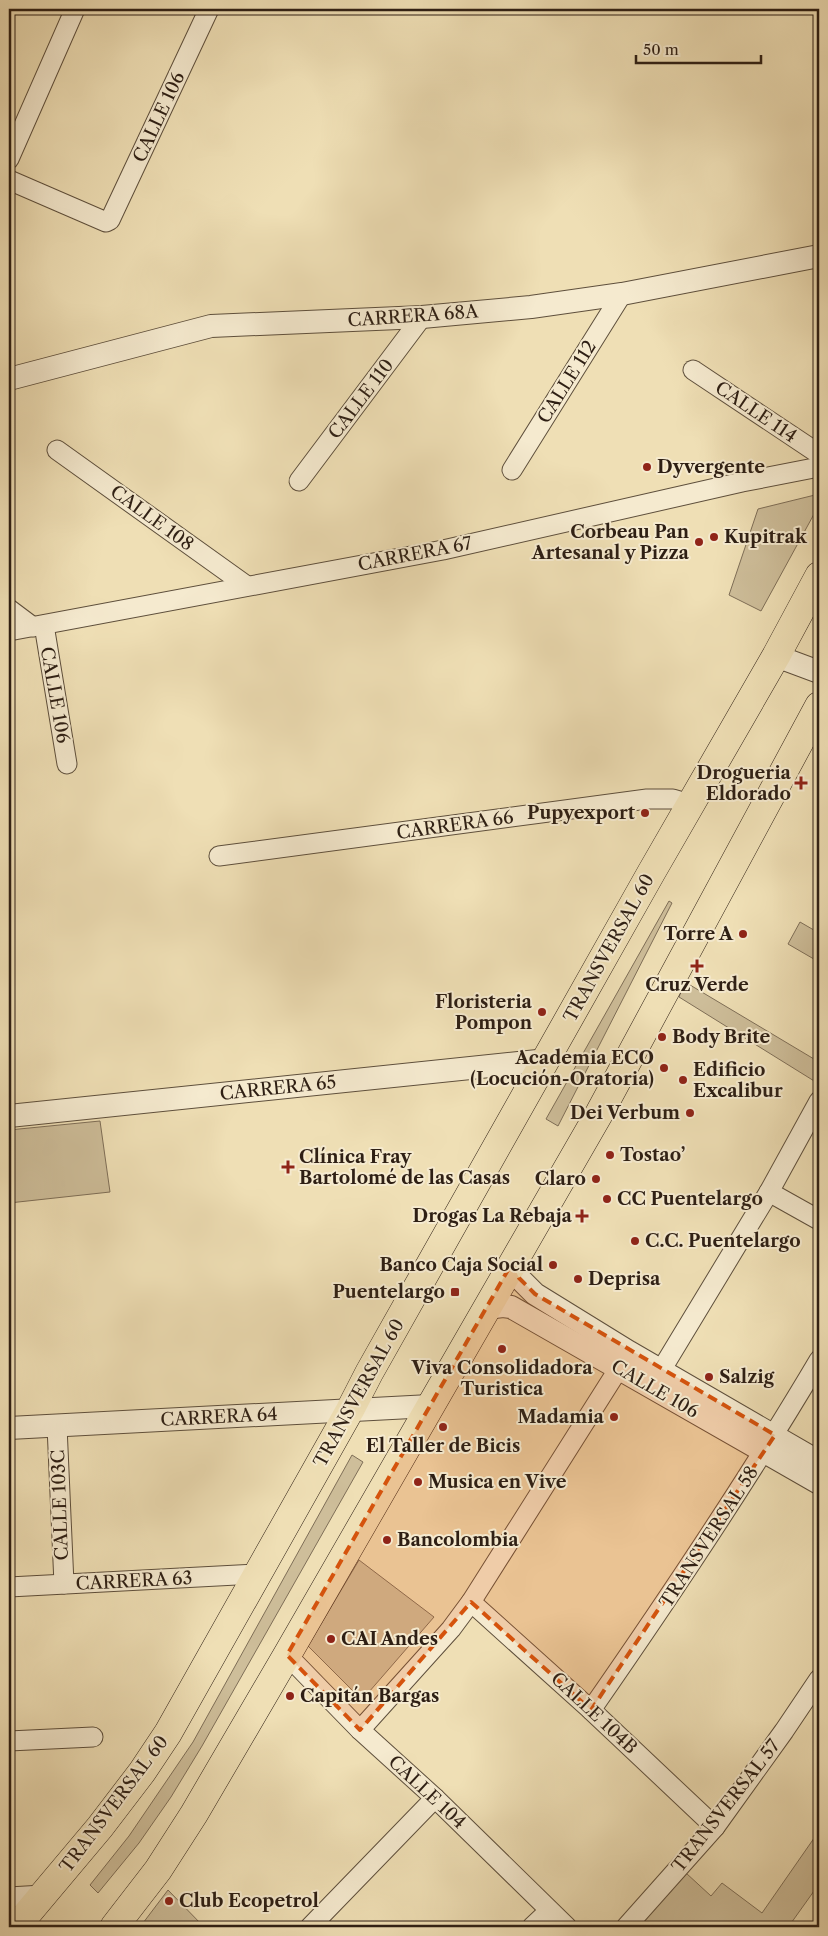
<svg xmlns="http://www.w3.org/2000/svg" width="828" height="1936" viewBox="0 0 828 1936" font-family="'Libre Caslon Text',serif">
	<rect width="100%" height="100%" fill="#efdfb5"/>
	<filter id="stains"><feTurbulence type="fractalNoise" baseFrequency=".004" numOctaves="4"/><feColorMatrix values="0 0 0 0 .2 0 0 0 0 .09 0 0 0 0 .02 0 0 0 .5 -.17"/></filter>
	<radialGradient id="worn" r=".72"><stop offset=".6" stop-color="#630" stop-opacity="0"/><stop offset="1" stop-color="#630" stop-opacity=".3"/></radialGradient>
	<!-- green -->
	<g fill="#cebe9a" stroke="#7e6e57">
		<path d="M 819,494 L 819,505 L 761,611 L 729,595 L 758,509 Z"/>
		<path d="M 669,901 L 672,903 L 558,1126 L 546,1119 Z"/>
		<path d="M 800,922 L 819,933 L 819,962 L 788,944 Z"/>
		<path d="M 685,982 L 819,1062 L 819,1084 L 679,997 Z"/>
		<path d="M 100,1121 L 110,1192 L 9,1203 L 9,1130 Z"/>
		<path d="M 352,1455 L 363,1462 L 202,1746 L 171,1797 L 139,1843 L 98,1893 L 90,1885 L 129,1836 L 193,1742 Z"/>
		<path d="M 359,1560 L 434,1617 L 362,1700 L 308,1646 Z"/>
		<path d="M 819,1831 L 819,1884 L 789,1926 L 790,1927 L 635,1927 L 686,1873 L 711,1896 L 722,1883 L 762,1913 Z"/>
		<path d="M 168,1890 L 204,1927 L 140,1927 Z"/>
	</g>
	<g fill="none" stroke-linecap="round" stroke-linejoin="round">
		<defs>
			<g id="minor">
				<path d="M 9,159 L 75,9"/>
				<path d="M 9,180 L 106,222 L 110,220 L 209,9"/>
				<path d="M 693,370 L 819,454"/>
				<path d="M 57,450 L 247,586"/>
				<path d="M 512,470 L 622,294"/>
				<path d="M 299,481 L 422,317"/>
				<path d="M 9,609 L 33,627"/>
				<path d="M 44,625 L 67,764"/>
				<path d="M 9,631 L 443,550 L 742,482 L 819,467"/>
				<path d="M 219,856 L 647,799 L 673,799 L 690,804"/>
				<path d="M 769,1192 L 819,1220"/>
				<path d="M 654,1382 L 769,1192 L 819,1101"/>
				<path d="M 57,1426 L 64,1584"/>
				<path d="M 9,1587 L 258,1574"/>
				<path d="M 471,1602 L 591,1710 L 715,1827"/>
				<path d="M 287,1655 L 360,1730 L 435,1798 L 567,1927"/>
				<path d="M 591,1710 C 671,1595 748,1480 819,1360"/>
				<path d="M 360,1730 L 451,1629 L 471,1602 L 626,1357"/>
				<path d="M 9,1741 L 93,1737"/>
				<path d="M 9,1897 L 43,1895"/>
				<path d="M 310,1927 L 435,1798"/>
				<path d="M 532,1927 L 549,1911"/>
				<path d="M 626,1927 L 715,1827 L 784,1731 L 819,1679"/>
			</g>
			<g id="tertiary">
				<path d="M 9,379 L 211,326 L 422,317 L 531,307 L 622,294 L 819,256"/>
				<path d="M 776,656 L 819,672"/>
				<path d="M 9,1116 L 547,1060"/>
				<path d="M 512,1263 L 519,1278 L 535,1294 L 629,1352 L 819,1462"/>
				<path d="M 486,1308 L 503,1306 L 511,1307 L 819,1483"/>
				<path d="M 9,1428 L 430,1406"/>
			</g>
			<g id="primary">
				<path d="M 16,1927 L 100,1827 L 142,1772 L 168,1733 L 350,1410 L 369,1373 L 651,873 L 776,656 L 819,576"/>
				<path d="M 114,1927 L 158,1870 L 194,1814 L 287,1655 L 600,1112 L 819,706"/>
			</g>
		</defs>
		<!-- minor casing -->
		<use href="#minor" stroke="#5e4f3c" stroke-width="21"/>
		<!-- tertiary casing -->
		<use href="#tertiary" stroke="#5e4f3c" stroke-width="24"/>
		<!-- primary casing -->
		<use href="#primary" stroke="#2e1f14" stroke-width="29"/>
		<!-- minor -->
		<use href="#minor" stroke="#f5eacf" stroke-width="19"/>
		<!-- tertiary -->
		<use href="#tertiary" stroke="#f5eacf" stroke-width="22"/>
		<!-- primary -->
		<use href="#primary" stroke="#efdfb5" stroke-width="28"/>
	</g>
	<!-- marked area -->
	<path fill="#d5530d" fill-opacity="0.2" stroke="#d5530d" stroke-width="4" stroke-dasharray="10 6" stroke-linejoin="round" d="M 512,1263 L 519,1278 L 535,1294 L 775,1435 L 591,1710 L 471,1602 L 360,1730 L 287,1655 Z"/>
	<!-- markers -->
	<g fill="#8f2418" stroke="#f5eacf" stroke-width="2">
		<circle cx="647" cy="467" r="5"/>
		<circle cx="714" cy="537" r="5"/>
		<circle cx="699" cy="542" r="5"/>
		<path d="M798.5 775.5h5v5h5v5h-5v5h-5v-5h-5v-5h5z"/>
		<circle cx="645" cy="813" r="5"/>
		<circle cx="743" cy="934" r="5"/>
		<path d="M694.5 958.5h5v5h5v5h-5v5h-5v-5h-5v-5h5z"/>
		<circle cx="542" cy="1012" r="5"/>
		<circle cx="662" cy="1037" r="5"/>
		<circle cx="664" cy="1068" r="5"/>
		<circle cx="683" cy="1080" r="5"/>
		<circle cx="690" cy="1113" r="5"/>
		<circle cx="610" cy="1155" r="5"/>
		<path d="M285.5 1159.5h5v5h5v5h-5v5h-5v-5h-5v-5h5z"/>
		<circle cx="596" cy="1179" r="5"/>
		<circle cx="607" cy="1199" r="5"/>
		<path d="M579.5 1208.5h5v5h5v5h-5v5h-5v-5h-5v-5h5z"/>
		<circle cx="635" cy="1241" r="5"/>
		<circle cx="553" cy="1265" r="5"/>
		<circle cx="578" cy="1279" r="5"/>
		<rect x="450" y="1287" width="10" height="10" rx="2.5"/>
		<circle cx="502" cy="1349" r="5"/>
		<circle cx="709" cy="1377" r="5"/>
		<circle cx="614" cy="1417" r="5"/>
		<circle cx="443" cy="1427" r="5"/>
		<circle cx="418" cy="1482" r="5"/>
		<circle cx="387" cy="1540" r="5"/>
		<circle cx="331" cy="1639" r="5"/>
		<circle cx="290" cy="1696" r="5"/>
		<circle cx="169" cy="1901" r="5"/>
	</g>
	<g text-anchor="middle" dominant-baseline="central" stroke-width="4" stroke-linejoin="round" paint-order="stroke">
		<!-- street labels -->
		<g font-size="18" fill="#2e1f14" stroke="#f5eacf">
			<text transform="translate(159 117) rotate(-65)">CALLE 106</text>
			<text transform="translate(413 316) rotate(-4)">CARRERA 68A</text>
			<text transform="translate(567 382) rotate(-58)">CALLE 112</text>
			<text transform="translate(361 399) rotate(-53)">CALLE 110</text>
			<text transform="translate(756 412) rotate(34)">CALLE 114</text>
			<text transform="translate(152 518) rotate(36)">CALLE 108</text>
			<text transform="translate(415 554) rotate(-11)">CARRERA 67</text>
			<text transform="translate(55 695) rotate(80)">CALLE 106</text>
			<text transform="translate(455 825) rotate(-8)">CARRERA 66</text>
			<text transform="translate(609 948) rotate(-61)">TRANSVERSAL 60</text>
			<text transform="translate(278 1088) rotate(-6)">CARRERA 65</text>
			<text transform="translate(655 1389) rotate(30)">CALLE 106</text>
			<text transform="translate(359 1393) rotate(-61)">TRANSVERSAL 60</text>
			<text transform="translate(219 1417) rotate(-3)">CARRERA 64</text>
			<text transform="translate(60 1505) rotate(-92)">CALLE 103C</text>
			<text transform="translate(709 1537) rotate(-57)">TRANSVERSAL 58</text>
			<text transform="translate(134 1581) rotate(-3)">CARRERA 63</text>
			<text transform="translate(594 1713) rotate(43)">CALLE 104B</text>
			<text transform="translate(427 1792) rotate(43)">CALLE 104</text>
			<text transform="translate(114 1804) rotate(-53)">TRANSVERSAL 60</text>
			<text transform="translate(726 1806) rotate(-52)">TRANSVERSAL 57</text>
		</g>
		<!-- poi labels -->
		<g font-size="18" font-weight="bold" fill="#2e1f14" stroke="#f5eacf" text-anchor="start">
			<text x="657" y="467">Dyvergente</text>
			<text x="689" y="532" text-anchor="end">Corbeau Pan<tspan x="689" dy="21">Artesanal y Pizza</tspan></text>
			<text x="724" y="537">Kupitrak</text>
			<text x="791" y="773" text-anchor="end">Drogueria<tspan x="791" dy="21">Eldorado</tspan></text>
			<text x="635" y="813" text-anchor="end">Pupyexport</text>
			<text x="733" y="934" text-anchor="end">Torre A</text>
			<text x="697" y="985" text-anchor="middle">Cruz Verde</text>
			<text x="532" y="1002" text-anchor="end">Floristeria<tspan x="532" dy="21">Pompon</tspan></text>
			<text x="672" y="1037">Body Brite</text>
			<text x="654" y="1058" text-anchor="end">Academia ECO<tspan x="654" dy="21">(Locución-Oratoria)</tspan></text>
			<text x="693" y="1070">Edificio<tspan x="693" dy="21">Excalibur</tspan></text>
			<text x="680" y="1113" text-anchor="end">Dei Verbum</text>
			<text x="620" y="1155">Tostao’</text>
			<text x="299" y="1157">Clínica Fray<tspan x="299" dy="21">Bartolomé de las Casas</tspan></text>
			<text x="586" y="1179" text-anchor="end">Claro</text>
			<text x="617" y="1199">CC Puentelargo</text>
			<text x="572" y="1216" text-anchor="end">Drogas La Rebaja</text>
			<text x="645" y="1241">C.C. Puentelargo</text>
			<text x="543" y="1265" text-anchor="end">Banco Caja Social</text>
			<text x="588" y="1279">Deprisa</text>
			<text x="445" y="1292" text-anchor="end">Puentelargo</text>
			<text x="502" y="1368" text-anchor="middle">Viva Consolidadora<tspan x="502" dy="21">Turistica</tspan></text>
			<text x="719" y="1377">Salzig</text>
			<text x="604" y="1417" text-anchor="end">Madamia</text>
			<text x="443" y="1446" text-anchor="middle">El Taller de Bicis</text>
			<text x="428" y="1482">Musica en Vive</text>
			<text x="397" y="1540">Bancolombia</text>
			<text x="341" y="1639">CAI Andes</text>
			<text x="300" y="1696">Capitán Bargas</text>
			<text x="179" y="1901">Club Ecopetrol</text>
		</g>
	</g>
	<!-- margin -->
	<rect width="828" height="1936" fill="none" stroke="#efdfb5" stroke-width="30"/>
	<rect x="10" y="10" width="808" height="1916" fill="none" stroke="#2e1f14" stroke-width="2.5"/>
	<rect x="15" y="15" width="798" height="1906" fill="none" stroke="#2e1f14"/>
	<!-- scale -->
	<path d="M636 55v8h125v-8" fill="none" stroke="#2e1f14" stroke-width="2.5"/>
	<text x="643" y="55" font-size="15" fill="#2e1f14" stroke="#f5eacf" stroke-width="4" paint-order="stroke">50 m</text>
	<rect width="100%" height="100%" filter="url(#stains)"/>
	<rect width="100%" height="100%" fill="url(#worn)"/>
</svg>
